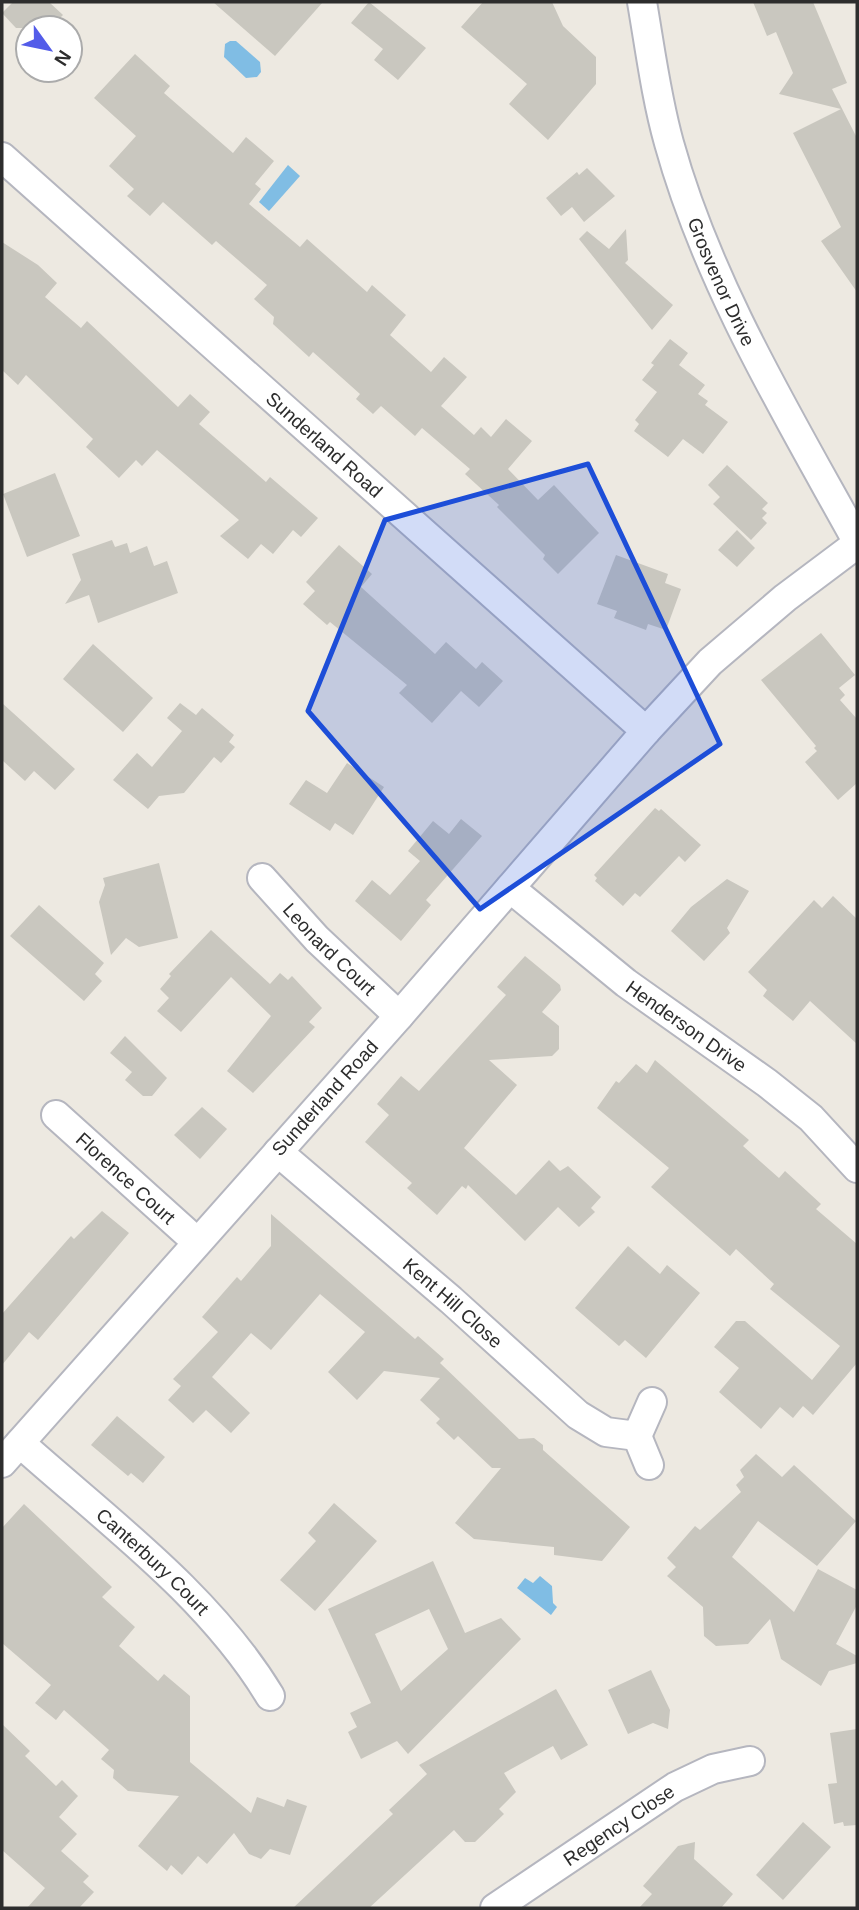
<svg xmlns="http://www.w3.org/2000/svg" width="859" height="1910" viewBox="0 0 859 1910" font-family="Helvetica,sans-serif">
	<rect width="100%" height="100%" fill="#ede9e1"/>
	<!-- water -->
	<g fill="#80bde4">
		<path d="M 230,41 L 236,41 L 260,62 L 261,72 L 257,77 L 246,78 L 224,57 L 225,44 Z"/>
		<path d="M 288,165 L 300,176 L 269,211 L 259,202 Z"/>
		<path d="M 540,1576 L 552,1586 L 553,1603 L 557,1607 L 551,1615 L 517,1588 L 525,1578 L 533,1583 Z"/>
	</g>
	<!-- building -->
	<g fill="#c9c7bf" fill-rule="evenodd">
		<path d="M 13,2 L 49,2 L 63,15 L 50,28 L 16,28 L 2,13 Z"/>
		<path d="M 213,2 L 323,2 L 275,56 Z"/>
		<path d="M 369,2 L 426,48 L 398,80 L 374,60 L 383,49 L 351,23 Z"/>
		<path d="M 483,2 L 552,2 L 563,26 L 596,57 L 596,84 L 548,140 L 509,104 L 527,84 L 461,27 Z"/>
		<path d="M 753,2 L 813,2 L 847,83 L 832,89 L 857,138 L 857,292 L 821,241 L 841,227 L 793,133 L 841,109 L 779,94 L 793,73 L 776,32 L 767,36 Z"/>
		<path d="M 135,54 L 170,86 L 164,93 L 233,153 L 246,137 L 274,161 L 255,184 L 261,189 L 249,204 L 300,247 L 307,239 L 367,292 L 372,285 L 406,315 L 390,335 L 431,372 L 444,357 L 467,377 L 441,406 L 474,435 L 481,427 L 491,437 L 506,419 L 532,441 L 508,469 L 538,500 L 554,485 L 599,533 L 558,574 L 543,559 L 545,555 L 497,507 L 499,505 L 465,474 L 470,469 L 422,428 L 415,436 L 381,406 L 373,414 L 356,399 L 360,394 L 313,352 L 309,357 L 273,324 L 274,317 L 254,299 L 267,285 L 216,241 L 212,245 L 163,202 L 150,216 L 127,196 L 134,189 L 109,166 L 136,136 L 94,98 Z"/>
		<path d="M 587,168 L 615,196 L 584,222 L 572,207 L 561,216 L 546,198 L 577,172 L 579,175 Z"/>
		<path d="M 626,229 L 628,260 L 625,263 L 673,305 L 652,330 L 579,239 L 587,231 L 609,249 Z"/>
		<path d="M 2,242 L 38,265 L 57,283 L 45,297 L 81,328 L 87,321 L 178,407 L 190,394 L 210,412 L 199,424 L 266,482 L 270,477 L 318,518 L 301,537 L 293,530 L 273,554 L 261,544 L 248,559 L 220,536 L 239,520 L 157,450 L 142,466 L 136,460 L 119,478 L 86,447 L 93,439 L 26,375 L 18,385 L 2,370 Z"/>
		<path d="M 670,339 L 688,353 L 679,365 L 705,385 L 698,394 L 708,401 L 705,405 L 728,422 L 703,454 L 683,439 L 668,457 L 634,431 L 639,424 L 635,420 L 657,392 L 642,380 L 654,365 L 651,363 Z"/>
		<path d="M 727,465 L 768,503 L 762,509 L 767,513 L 762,518 L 767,523 L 751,540 L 713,504 L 720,497 L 708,485 Z"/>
		<path d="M 55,473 L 80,536 L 27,557 L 3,494 Z"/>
		<path d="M 737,530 L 755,548 L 737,567 L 718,550 Z"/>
		<path d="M 112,540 L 115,547 L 127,543 L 130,553 L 147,546 L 154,566 L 167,561 L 178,593 L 98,623 L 89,595 L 65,604 L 81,580 L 72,554 Z"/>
		<path d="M 339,545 L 372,574 L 361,587 L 435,654 L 446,642 L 476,669 L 482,662 L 503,681 L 479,707 L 461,691 L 432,723 L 399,693 L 407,685 L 330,622 L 327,625 L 303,604 L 315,591 L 306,582 Z"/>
		<path d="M 616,555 L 668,574 L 665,583 L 681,589 L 666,630 L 648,624 L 646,630 L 614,618 L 617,611 L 597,604 Z"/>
		<path d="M 821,633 L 855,675 L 839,688 L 845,695 L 840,700 L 857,719 L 857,783 L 838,800 L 805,762 L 817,751 L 814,748 L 816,746 L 761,680 Z"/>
		<path d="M 93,644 L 153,698 L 123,732 L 63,679 Z"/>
		<path d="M 2,703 L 75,769 L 55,790 L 34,771 L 25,781 L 2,760 Z"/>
		<path d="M 180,703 L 196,715 L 202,708 L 234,735 L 229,742 L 235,747 L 221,763 L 214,757 L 184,793 L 159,796 L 148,809 L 113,780 L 137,753 L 152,767 L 182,731 L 167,718 Z"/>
		<path d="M 347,763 L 384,787 L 353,835 L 335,823 L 330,831 L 289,804 L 306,780 L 327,793 Z"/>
		<path d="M 655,808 L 659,811 L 661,809 L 701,845 L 685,862 L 679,856 L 640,897 L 635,893 L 623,906 L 595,881 L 597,878 L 594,875 Z"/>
		<path d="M 461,819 L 482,836 L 426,900 L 431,905 L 401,941 L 355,901 L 372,880 L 390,895 L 420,861 L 408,851 L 433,821 L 449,834 Z"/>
		<path d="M 159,863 L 178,938 L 139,947 L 126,938 L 111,955 L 99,902 L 105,885 L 103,878 Z"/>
		<path d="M 727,879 L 749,891 L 727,928 L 730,933 L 704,961 L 671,931 L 691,907 Z"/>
		<path d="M 833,896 L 857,919 L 857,1044 L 810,1001 L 793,1021 L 763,996 L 767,990 L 748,972 L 814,900 L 822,908 Z"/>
		<path d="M 39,905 L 104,963 L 95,974 L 102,981 L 84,1001 L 10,936 Z"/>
		<path d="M 211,930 L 270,984 L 280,973 L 288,980 L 292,976 L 322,1008 L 309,1022 L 315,1027 L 253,1093 L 227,1071 L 271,1016 L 231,977 L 181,1032 L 157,1011 L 169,998 L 160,989 L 171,976 L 169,974 Z"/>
		<path d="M 525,956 L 560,985 L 561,990 L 542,1012 L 559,1026 L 559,1049 L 552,1056 L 489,1060 L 517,1085 L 464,1148 L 516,1195 L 549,1160 L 560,1171 L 568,1166 L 601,1197 L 591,1208 L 595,1212 L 579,1227 L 558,1207 L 525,1241 L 468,1185 L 466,1189 L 462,1186 L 437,1215 L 407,1188 L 412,1183 L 365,1142 L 389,1115 L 377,1104 L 401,1076 L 419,1091 L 506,995 L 497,987 Z"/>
		<path d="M 125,1036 L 167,1078 L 152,1096 L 143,1096 L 125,1080 L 132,1072 L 110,1053 Z"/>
		<path d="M 655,1060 L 749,1140 L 743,1146 L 779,1178 L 785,1171 L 821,1204 L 816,1209 L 857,1244 L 857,1363 L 813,1415 L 803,1406 L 793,1418 L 780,1407 L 761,1429 L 719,1392 L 739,1368 L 714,1347 L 736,1321 L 745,1321 L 812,1380 L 840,1346 L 770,1289 L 774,1284 L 736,1249 L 730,1256 L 651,1187 L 669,1168 L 597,1108 L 616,1081 L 619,1083 L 636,1064 L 647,1073 Z"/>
		<path d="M 202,1107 L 227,1129 L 200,1159 L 174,1135 Z"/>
		<path d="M 102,1211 L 129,1233 L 38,1340 L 29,1332 L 2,1365 L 2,1314 L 71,1236 L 74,1239 Z"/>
		<path d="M 271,1214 L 415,1339 L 418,1336 L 444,1359 L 440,1363 L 519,1439 L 534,1438 L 543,1445 L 543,1450 L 630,1527 L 602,1561 L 554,1555 L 554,1547 L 474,1539 L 455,1523 L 501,1468 L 492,1468 L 458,1436 L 454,1440 L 436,1423 L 440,1419 L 420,1400 L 440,1378 L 384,1371 L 357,1400 L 328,1372 L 365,1332 L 320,1294 L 271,1350 L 251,1333 L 212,1377 L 250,1413 L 231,1433 L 206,1410 L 193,1423 L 168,1400 L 181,1386 L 173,1379 L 218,1332 L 202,1317 L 237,1277 L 241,1281 L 271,1246 Z"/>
		<path d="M 628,1246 L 660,1274 L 667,1265 L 700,1293 L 646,1358 L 625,1340 L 619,1346 L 575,1308 Z"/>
		<path d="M 117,1416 L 165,1457 L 143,1483 L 131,1473 L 128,1476 L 91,1445 Z"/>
		<path d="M 756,1454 L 782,1477 L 794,1465 L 856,1521 L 817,1566 L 758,1521 L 732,1557 L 794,1612 L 818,1569 L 857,1590 L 857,1605 L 836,1644 L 857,1656 L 857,1663 L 829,1671 L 821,1686 L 781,1659 L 770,1619 L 748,1644 L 716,1646 L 704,1636 L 703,1607 L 667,1576 L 676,1567 L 667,1558 L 695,1526 L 700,1530 L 741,1492 L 736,1485 L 744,1477 L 740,1470 Z"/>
		<path d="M 334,1503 L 377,1541 L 315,1611 L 280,1580 L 316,1541 L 308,1533 Z"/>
		<path d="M 24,1504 L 112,1587 L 102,1597 L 135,1627 L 119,1646 L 158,1681 L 164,1674 L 190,1696 L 190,1762 L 251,1813 L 257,1797 L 284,1807 L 287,1799 L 307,1806 L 290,1855 L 270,1849 L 261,1859 L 249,1854 L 234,1833 L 207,1864 L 198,1856 L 182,1875 L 171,1865 L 167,1871 L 138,1846 L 179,1796 L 128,1791 L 113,1778 L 114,1770 L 101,1759 L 109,1750 L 64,1710 L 56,1720 L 35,1703 L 51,1685 L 2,1643 L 2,1528 Z"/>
		<path d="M 433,1561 L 465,1633 L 501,1618 L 521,1639 L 408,1754 L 397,1741 L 361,1759 L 348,1732 L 357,1727 L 350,1713 L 371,1703 L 328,1609 ZM 429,1609 L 448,1649 L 401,1691 L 375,1634 Z"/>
		<path d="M 651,1670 L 670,1710 L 668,1729 L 653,1723 L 628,1734 L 608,1690 Z"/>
		<path d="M 556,1689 L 588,1745 L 561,1760 L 553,1746 L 504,1773 L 516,1792 L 499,1809 L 504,1814 L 475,1842 L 465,1842 L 454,1830 L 369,1908 L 293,1908 L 393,1814 L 389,1810 L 427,1774 L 419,1765 Z"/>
		<path d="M 2,1724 L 30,1751 L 25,1756 L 56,1786 L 62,1780 L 78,1796 L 59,1817 L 77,1834 L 61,1851 L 89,1876 L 83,1882 L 94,1892 L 79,1908 L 27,1908 L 45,1888 L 2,1850 Z"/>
		<path d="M 857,1729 L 857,1825 L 844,1826 L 843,1822 L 834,1824 L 828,1784 L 837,1783 L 830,1733 Z"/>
		<path d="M 803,1822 L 831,1847 L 783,1900 L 756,1875 Z"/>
		<path d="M 695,1842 L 694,1859 L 733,1894 L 721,1908 L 639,1908 L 652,1894 L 643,1886 L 678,1846 Z"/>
	</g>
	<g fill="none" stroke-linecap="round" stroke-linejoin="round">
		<defs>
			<g id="minor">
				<path id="s1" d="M 642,2 C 650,48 656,97 669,143 C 708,284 787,414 857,541"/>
				<path id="s2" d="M 2,157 L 646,731 L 399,1016 L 2,1463"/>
				<path d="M 646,731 L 710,662 L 785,598 L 857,544"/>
				<path id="s3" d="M 262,878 L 317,939 L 399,1016"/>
				<path id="s4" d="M 510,888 L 626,983 L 767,1083 L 811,1118 L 857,1168"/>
				<path id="s5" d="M 56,1115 L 197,1242"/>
				<path id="s6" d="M 278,1152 L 451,1300 L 578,1415 L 606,1432 L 637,1436 L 649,1465"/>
				<path d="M 637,1436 L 652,1402"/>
				<path id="s7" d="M 20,1443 C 107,1521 209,1595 270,1696"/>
				<path id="s8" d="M 495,1908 L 675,1787 L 713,1769 L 750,1761"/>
			</g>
		</defs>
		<!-- minor casing -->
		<use href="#minor" stroke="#b5b6bf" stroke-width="32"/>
		<!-- minor -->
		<use href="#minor" stroke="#fff" stroke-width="28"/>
	</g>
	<!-- marked area -->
	<path fill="#1d4ed8" fill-opacity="0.2" stroke="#1d4ed8" stroke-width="5" stroke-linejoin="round" d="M 588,464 L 720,744 L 480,909 L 308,711 L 385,520 Z"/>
	<g text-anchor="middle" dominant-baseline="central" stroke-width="5" stroke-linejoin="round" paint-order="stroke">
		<!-- street labels -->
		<g font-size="19" fill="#2d2d2d" stroke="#fff">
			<text stroke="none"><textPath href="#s1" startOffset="292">Grosvenor Drive</textPath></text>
			<text stroke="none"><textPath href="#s2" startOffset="432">Sunderland Road</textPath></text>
			<text stroke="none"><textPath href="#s3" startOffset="98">Leonard Court</textPath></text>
			<text stroke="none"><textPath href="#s4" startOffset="224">Henderson Drive</textPath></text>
			<text transform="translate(325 1098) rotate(-48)">Sunderland Road</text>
			<text stroke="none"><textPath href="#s5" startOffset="94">Florence Court</textPath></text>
			<text stroke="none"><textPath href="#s6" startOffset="231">Kent Hill Close</textPath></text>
			<text stroke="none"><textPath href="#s7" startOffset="178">Canterbury Court</textPath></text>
			<text stroke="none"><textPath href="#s8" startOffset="149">Regency Close</textPath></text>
		</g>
	</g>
	<!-- border -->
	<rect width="859" height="1910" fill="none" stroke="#2d2d2d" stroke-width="7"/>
	<!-- north arrow -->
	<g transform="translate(49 49) rotate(123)"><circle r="33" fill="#ffffff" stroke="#ababab" stroke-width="2"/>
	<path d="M0-5L12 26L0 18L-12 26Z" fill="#535ce9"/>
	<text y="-10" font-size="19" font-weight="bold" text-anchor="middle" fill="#2d2d2d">N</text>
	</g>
</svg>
